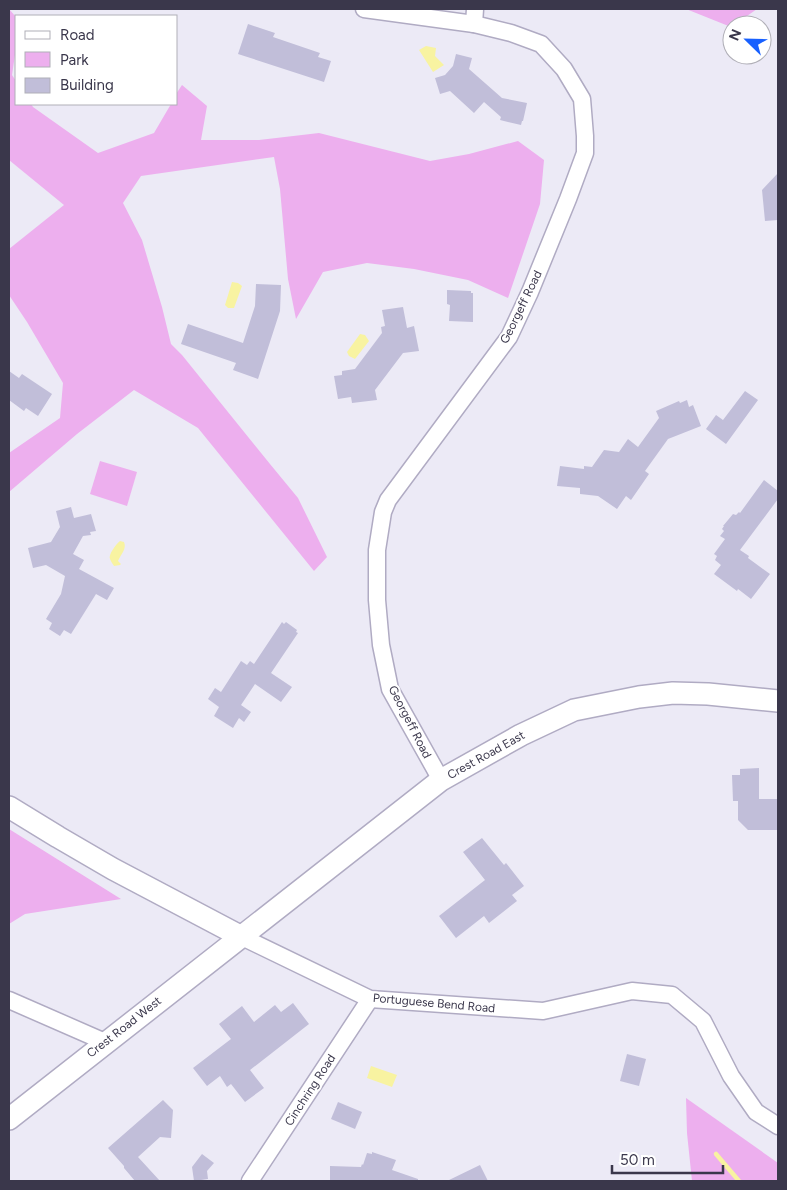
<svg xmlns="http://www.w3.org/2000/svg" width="787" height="1190" viewBox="0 0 787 1190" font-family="Figtree,sans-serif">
	<rect width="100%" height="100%" fill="#eceaf6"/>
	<!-- green -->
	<g fill="#edafee">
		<path d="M 9,9 L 16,17 L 16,48 L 12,75 L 16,81 L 16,104 L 31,104 L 33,107 L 98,153 L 154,133 L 171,104 L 176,104 L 176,94 L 182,85 L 207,106 L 201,140 L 259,140 L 319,133 L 430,161 L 469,154 L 518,141 L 544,160 L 540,204 L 508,298 L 468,280 L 414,269 L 367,263 L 323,272 L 296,319 L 288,279 L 280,189 L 274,157 L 141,176 L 123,203 L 142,240 L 162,307 L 171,344 L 182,355 L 270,464 L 298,498 L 327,557 L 314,571 L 198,428 L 134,390 L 77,434 L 9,492 L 9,453 L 60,418 L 63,383 L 27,322 L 9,295 L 9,249 L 64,205 L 9,160 Z"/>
		<path d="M 686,9 L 757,9 L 734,25 L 732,25 L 731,27 Z"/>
		<path d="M 100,461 L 137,472 L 127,506 L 90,494 Z"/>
		<path d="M 9,829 L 121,899 L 25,914 L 9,924 Z"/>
		<path d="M 686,1098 L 778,1163 L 778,1181 L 692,1181 L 687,1133 Z"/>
	</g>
	<!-- water -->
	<g fill="#f8f3a1">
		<path d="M 426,46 L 436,48 L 435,56 L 444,65 L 433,72 L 419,50 Z"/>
		<path d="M 232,282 L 238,283 L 242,286 L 234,308 L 228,308 L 225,305 Z"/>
		<path d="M 360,334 L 365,335 L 369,341 L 355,359 L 349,356 L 347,352 Z"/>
		<path d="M 120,541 L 124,542 C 127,549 121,554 118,561 L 121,564 L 120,565 L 114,566 C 113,564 111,562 110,559 C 108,555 116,544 120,541 Z"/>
		<path d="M 371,1066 L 397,1075 L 392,1087 L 367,1078 Z"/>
	</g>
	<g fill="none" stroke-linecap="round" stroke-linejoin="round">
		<!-- stream -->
		<path stroke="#f8f3a1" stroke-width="4.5" d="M 716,1154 L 739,1181"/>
	</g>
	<!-- building -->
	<g fill="#c1bed9">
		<path d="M 248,24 L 275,33 L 273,37 L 320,53 L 318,57 L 331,61 L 324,82 L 238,54 Z"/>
		<path d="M 456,54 L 472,58 L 469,69 L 502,98 L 527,103 L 523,121 L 522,121 L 521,125 L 500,120 L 501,117 L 484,102 L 474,113 L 450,91 L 440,94 L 435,78 L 445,75 L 453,66 Z"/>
		<path d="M 778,173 L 778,220 L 765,221 L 762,190 Z"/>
		<path d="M 256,284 L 281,285 L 280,311 L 258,379 L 233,370 L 236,363 L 181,344 L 188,324 L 243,343 L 255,306 Z"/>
		<path d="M 447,290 L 471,291 L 471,293 L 473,293 L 473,322 L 449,321 L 450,305 L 447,304 Z"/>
		<path d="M 403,307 L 407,328 L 414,326 L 419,351 L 403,353 L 375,390 L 377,400 L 352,403 L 351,397 L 338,399 L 334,376 L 342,375 L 342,371 L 355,369 L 382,333 L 381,327 L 385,326 L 382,310 Z"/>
		<path d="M 9,371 L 19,378 L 22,374 L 52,394 L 38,416 L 26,408 L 24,411 L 9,400 Z"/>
		<path d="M 745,391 L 758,400 L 726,444 L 706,429 L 716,415 L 723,420 Z"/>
		<path d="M 687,400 L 689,407 L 693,405 L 701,426 L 668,439 L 645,471 L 649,474 L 631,500 L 626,496 L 617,509 L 598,496 L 580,494 L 580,488 L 557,486 L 560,466 L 584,469 L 584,466 L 592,467 L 604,450 L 619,452 L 628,439 L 638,447 L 659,418 L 656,411 L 679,401 L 680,403 Z"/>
		<path d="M 764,480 L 778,491 L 778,499 L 740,550 L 749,556 L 748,558 L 770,574 L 751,599 L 738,589 L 737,591 L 714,574 L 721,565 L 715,560 L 717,556 L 714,554 L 725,539 L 720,536 L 724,531 L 722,529 L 724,526 L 723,526 L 733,514 L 736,515 L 739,512 L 740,513 Z"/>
		<path d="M 71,507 L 74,518 L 91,514 L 96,531 L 90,532 L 91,535 L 83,536 L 73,554 L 84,560 L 79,569 L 114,588 L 107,600 L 96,594 L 71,634 L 64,630 L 60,636 L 49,629 L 52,623 L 46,619 L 61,594 L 65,576 L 46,565 L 33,568 L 28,548 L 51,542 L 60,527 L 56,511 Z"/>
		<path d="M 282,622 L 284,624 L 286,622 L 297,630 L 296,632 L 298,633 L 271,673 L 292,687 L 281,702 L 255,684 L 241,705 L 251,712 L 244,722 L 239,718 L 233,728 L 214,716 L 219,707 L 208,699 L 215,688 L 221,692 L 241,661 L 247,665 L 250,661 L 254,664 Z"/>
		<path d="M 759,768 L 759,799 L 778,799 L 778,830 L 748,830 L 738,820 L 738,801 L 733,801 L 732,775 L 740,775 L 740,769 Z"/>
		<path d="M 482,838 L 504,865 L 506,863 L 524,886 L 512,895 L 517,901 L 489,923 L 484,916 L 456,938 L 439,916 L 485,880 L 463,852 Z"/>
		<path d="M 293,1003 L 309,1024 L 250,1070 L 264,1088 L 245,1102 L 231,1084 L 227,1087 L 220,1076 L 207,1086 L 193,1068 L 231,1039 L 219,1024 L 242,1006 L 254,1022 L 275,1005 L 281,1012 Z"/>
		<path d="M 627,1054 L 646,1059 L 639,1086 L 620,1081 Z"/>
		<path d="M 163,1100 L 173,1110 L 171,1138 L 160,1137 L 138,1157 L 160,1181 L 135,1181 L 124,1168 L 124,1166 L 108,1148 Z"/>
		<path d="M 338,1102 L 362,1112 L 355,1129 L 331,1119 Z"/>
		<path d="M 372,1152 L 396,1160 L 392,1170 L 418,1179 L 418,1181 L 330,1181 L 330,1166 L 361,1167 L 362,1164 L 363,1165 L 367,1153 L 372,1154 Z"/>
		<path d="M 202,1154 L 214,1163 L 207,1171 L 208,1179 L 194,1181 L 192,1167 Z"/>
		<path d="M 480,1165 L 488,1181 L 447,1181 Z"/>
	</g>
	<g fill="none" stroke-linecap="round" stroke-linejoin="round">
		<defs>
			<g id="minor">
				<path d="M 364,9 L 474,24 L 511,33 L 541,44 L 564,69 L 582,99 L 585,136 L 585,153 L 568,199 L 530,292 L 509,337 L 388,500 L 383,512 L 377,550 L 377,600 L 381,645 L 390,689 L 441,780"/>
				<path d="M 474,24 L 475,9"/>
				<path d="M 240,936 L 370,999 L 543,1011 L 632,991 L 672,995 L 703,1021 L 731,1076 L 756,1112 L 778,1126"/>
				<path d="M 9,1000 L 105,1042"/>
				<path d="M 250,1181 L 370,999"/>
			</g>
			<g id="tertiary">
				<path d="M 9,807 L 58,837 L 113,869 L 240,936"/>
				<path d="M 9,1119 L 441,780 L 521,735 L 574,710 L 639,697 L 673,693 L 708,694 L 778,701"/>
			</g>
		</defs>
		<!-- minor casing -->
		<use href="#minor" stroke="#b0abc3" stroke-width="19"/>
		<!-- tertiary casing -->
		<use href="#tertiary" stroke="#b0abc3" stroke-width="24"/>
		<!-- minor -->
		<use href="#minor" stroke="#fff" stroke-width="16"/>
		<!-- tertiary -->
		<use href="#tertiary" stroke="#fff" stroke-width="21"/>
	</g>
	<g text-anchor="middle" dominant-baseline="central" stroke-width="4" stroke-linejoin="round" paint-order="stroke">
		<!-- street labels -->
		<g font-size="12" fill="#3a374b" stroke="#fff">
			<text transform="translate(521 307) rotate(-64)">Georgeff Road</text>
			<text transform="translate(410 722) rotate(63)">Georgeff Road</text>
			<text transform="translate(486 755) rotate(-29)">Crest Road East</text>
			<text transform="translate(434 1003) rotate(5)">Portuguese Bend Road</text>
			<text transform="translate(124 1027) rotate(-38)">Crest Road West</text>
			<text transform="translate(310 1090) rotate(-57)">Cinchring Road</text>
		</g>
	</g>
	<!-- border -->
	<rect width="787" height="1190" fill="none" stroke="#3a374b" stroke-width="20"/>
	<!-- legend -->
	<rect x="15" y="15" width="162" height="90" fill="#ffffff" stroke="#b0afb7"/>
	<rect x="25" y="31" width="25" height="8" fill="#ffffff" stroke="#b0afb7"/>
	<text x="60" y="40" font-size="15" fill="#3a374b">Road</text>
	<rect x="25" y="52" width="25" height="15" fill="#edafee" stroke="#b0afb7"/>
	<text x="60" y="65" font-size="15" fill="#3a374b">Park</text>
	<rect x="25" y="78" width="25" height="15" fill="#c1bed9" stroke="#b0afb7"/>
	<text x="60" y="90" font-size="15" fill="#3a374b">Building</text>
	<!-- north arrow -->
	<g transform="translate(747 40) rotate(293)"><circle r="24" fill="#ffffff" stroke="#b0afb7"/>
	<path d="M0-4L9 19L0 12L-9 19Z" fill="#1860ff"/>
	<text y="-8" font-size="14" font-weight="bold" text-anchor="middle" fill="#3a374b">N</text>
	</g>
	<!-- scale -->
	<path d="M612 1165v8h111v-8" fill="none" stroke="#3a374b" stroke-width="2.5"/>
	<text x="620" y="1165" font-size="15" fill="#3a374b" stroke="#ffffff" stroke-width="4" paint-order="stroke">50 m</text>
</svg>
